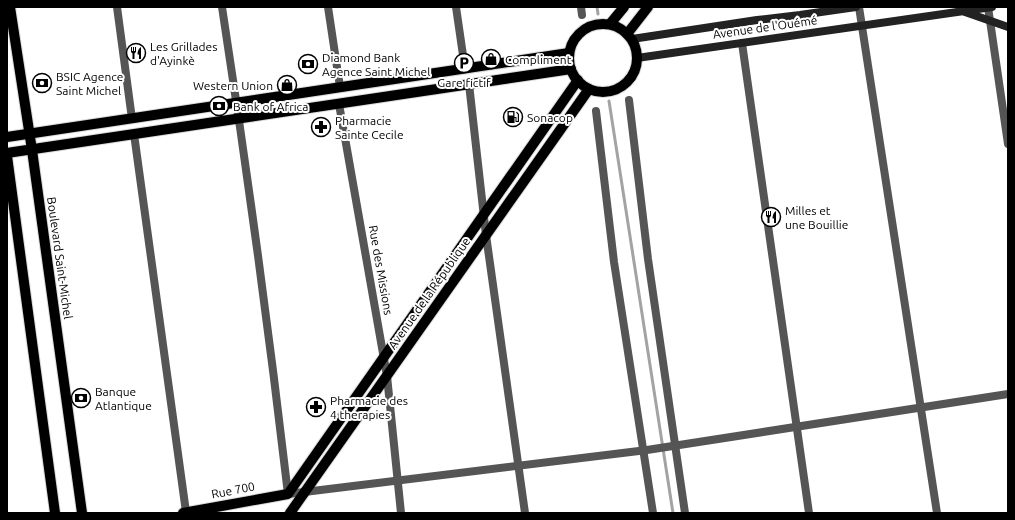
<svg xmlns="http://www.w3.org/2000/svg" width="1015" height="520" viewBox="0 0 1015 520" font-family="Ubuntu,sans-serif">
	<rect width="100%" height="100%" fill="#fff"/>
	<g fill="none" stroke-linecap="round" stroke-linejoin="round">
		<!-- stream -->
		<g stroke="#a3a3a3" stroke-width="3">
			<path d="M 597,7 L 598,14"/>
			<path d="M 609,101 L 673,513"/>
		</g>
		<defs>
			<g id="primary">
				<path d="M 10,7 L 32,150 L 82,513"/>
				<path d="M 610,24 L 624,7"/>
				<circle cx="603" cy="58" r="34"/>
				<path d="M 627,34 L 648,7"/>
				<path d="M 7,137 L 569,53"/>
				<path d="M 7,153 L 571,69"/>
				<path d="M 7,156 L 55,513"/>
				<path d="M 183,513 L 288,494 L 578,80"/>
				<path d="M 290,513 L 589,89"/>
			</g>
		</defs>
		<!-- primary casing -->
		<use href="#primary" stroke="#dbdbdb" stroke-width="12"/>
		<!-- minor -->
		<g stroke="#555" stroke-width="8">
			<path d="M 117,7 L 132,119"/>
			<path d="M 222,7 C 247,169 269,331 288,494 L 647,450 L 1008,394"/>
			<path d="M 328,7 L 340,87"/>
			<path d="M 456,7 L 465,69"/>
			<path d="M 581,7 L 582,15"/>
			<path d="M 859,7 L 937,513"/>
			<path d="M 988,7 L 1008,144"/>
			<path d="M 742,43 L 809,513"/>
			<path d="M 469,84 L 486,235 L 525,513"/>
			<path d="M 629,100 L 648,259 L 685,513"/>
			<path d="M 339,104 L 387,376 L 401,513"/>
			<path d="M 596,111 L 614,262 L 653,513"/>
			<path d="M 134,134 L 186,512"/>
		</g>
		<!-- secondary -->
		<g stroke="#222" stroke-width="8">
			<path d="M 965,12 L 1008,27"/>
			<path d="M 632,39 L 757,20 L 800,15 L 856,7"/>
			<path d="M 637,58 L 992,7"/>
		</g>
		<!-- primary -->
		<use href="#primary" stroke="#000" stroke-width="10"/>
	</g>
	<!-- icons -->
	<defs>
		<symbol id="restaurant-ring" viewBox="-11 -11 22 22"><circle r="9.5" fill="#fff" stroke="#000" stroke-width="1.5"/><path d="M-5-6h1v4h1v-4h1v4h1v-4h1v5L-1.5 .5V6h-2V.5L-5-1ZM5-6V6H3V1.5H1.5Q1.5-4 5-6Z" fill="#000"/></symbol>
		<symbol id="shop-ring" viewBox="-11 -11 22 22"><circle r="9.5" fill="#fff" stroke="#000" stroke-width="1.5"/><path d="M-5-2.5h2.3a2.7 3.5 0 0 1 5.4 0H5L5.5 6h-11ZM-1.5-2.5h3a1.5 2.3 0 0 0-3 0Z" fill="#000"/></symbol>
		<symbol id="parking-ring" viewBox="-11 -11 22 22"><circle r="9.5" fill="#fff" stroke="#000" stroke-width="1.5"/><path d="M-3.5-5.5H1a3.5 3.5 0 0 1 0 7H-1V5.5H-3.5ZM-1-3.4V-.6H.8a1.4 1.4 0 0 0 0-2.8Z" fill="#000"/></symbol>
		<symbol id="bank-ring" viewBox="-11 -11 22 22"><circle r="9.5" fill="#fff" stroke="#000" stroke-width="1.5"/><path d="M-6-4H6V4H-6ZM0-2.3a2.3 2.3 0 1 0 0 4.6a2.3 2.3 0 1 0 0-4.6Z" fill="#000"/></symbol>
		<symbol id="fuel-ring" viewBox="-11 -11 22 22"><circle r="9.5" fill="#fff" stroke="#000" stroke-width="1.5"/><path d="M-5.5-6h7V0h2V4h1.3V-2.5L3-4.5l.8-.8L6-3V5H2.5V1h-1V6h-7ZM-4.2-4.7v3.2H.2V-4.7Z" fill="#000"/></symbol>
		<symbol id="pharmacy-ring" viewBox="-11 -11 22 22"><circle r="9.5" fill="#fff" stroke="#000" stroke-width="1.5"/><path d="M-2-6h4v4h4v4h-4v4h-4v-4h-4v-4h4Z" fill="#000"/></symbol>
	</defs>
	<g fill-rule="evenodd">
		<use href="#restaurant-ring" x="125" y="42" width="22" height="22"/>
		<use href="#shop-ring" x="480" y="48" width="22" height="22"/>
		<use href="#parking-ring" x="453" y="52" width="22" height="22"/>
		<use href="#bank-ring" x="297" y="53" width="22" height="22"/>
		<use href="#bank-ring" x="31" y="72" width="22" height="22"/>
		<use href="#shop-ring" x="276" y="74" width="22" height="22"/>
		<use href="#bank-ring" x="208" y="95" width="22" height="22"/>
		<use href="#fuel-ring" x="502" y="106" width="22" height="22"/>
		<use href="#pharmacy-ring" x="310" y="116" width="22" height="22"/>
		<use href="#restaurant-ring" x="760" y="206" width="22" height="22"/>
		<use href="#bank-ring" x="70" y="387" width="22" height="22"/>
		<use href="#pharmacy-ring" x="305" y="396" width="22" height="22"/>
	</g>
	<g text-anchor="middle" dominant-baseline="central" stroke-width="4" stroke-linejoin="round" paint-order="stroke">
		<!-- street labels -->
		<g font-size="12" fill="#000" stroke="#fff">
			<text transform="translate(765 27) rotate(-8)">Avenue de l'Ouémé</text>
			<text transform="translate(60 258) rotate(82)">Boulevard Saint-Michel</text>
			<text transform="translate(381 270) rotate(80)">Rue des Missions</text>
			<text transform="translate(429 293) rotate(-55)">Avenue de la République</text>
			<text transform="translate(233 490) rotate(-11)">Rue 700</text>
		</g>
		<!-- poi labels -->
		<g font-size="12" fill="#000" stroke="#fff" text-anchor="start">
			<text x="150" y="46">Les Grillades<tspan x="150" dy="14">d'Ayinkè</tspan></text>
			<text x="322" y="57">Diamond Bank<tspan x="322" dy="14">Agence Saint Michel</tspan></text>
			<text x="505" y="59">Compliment</text>
			<text x="56" y="76">BSIC Agence<tspan x="56" dy="14">Saint Michel</tspan></text>
			<text x="464" y="82" text-anchor="middle">Gare fictif</text>
			<text x="273" y="85" text-anchor="end">Western Union</text>
			<text x="233" y="106">Bank of Africa</text>
			<text x="527" y="117">Sonacop</text>
			<text x="335" y="120">Pharmacie<tspan x="335" dy="14">Sainte Cecile</tspan></text>
			<text x="785" y="210">Milles et<tspan x="785" dy="14">une Bouillie</tspan></text>
			<text x="95" y="391">Banque<tspan x="95" dy="14">Atlantique</tspan></text>
			<text x="330" y="400">Pharmacie des<tspan x="330" dy="14">4 therapies</tspan></text>
		</g>
	</g>
	<!-- border -->
	<rect width="1015" height="520" fill="none" stroke="#000000" stroke-width="16"/>
</svg>
